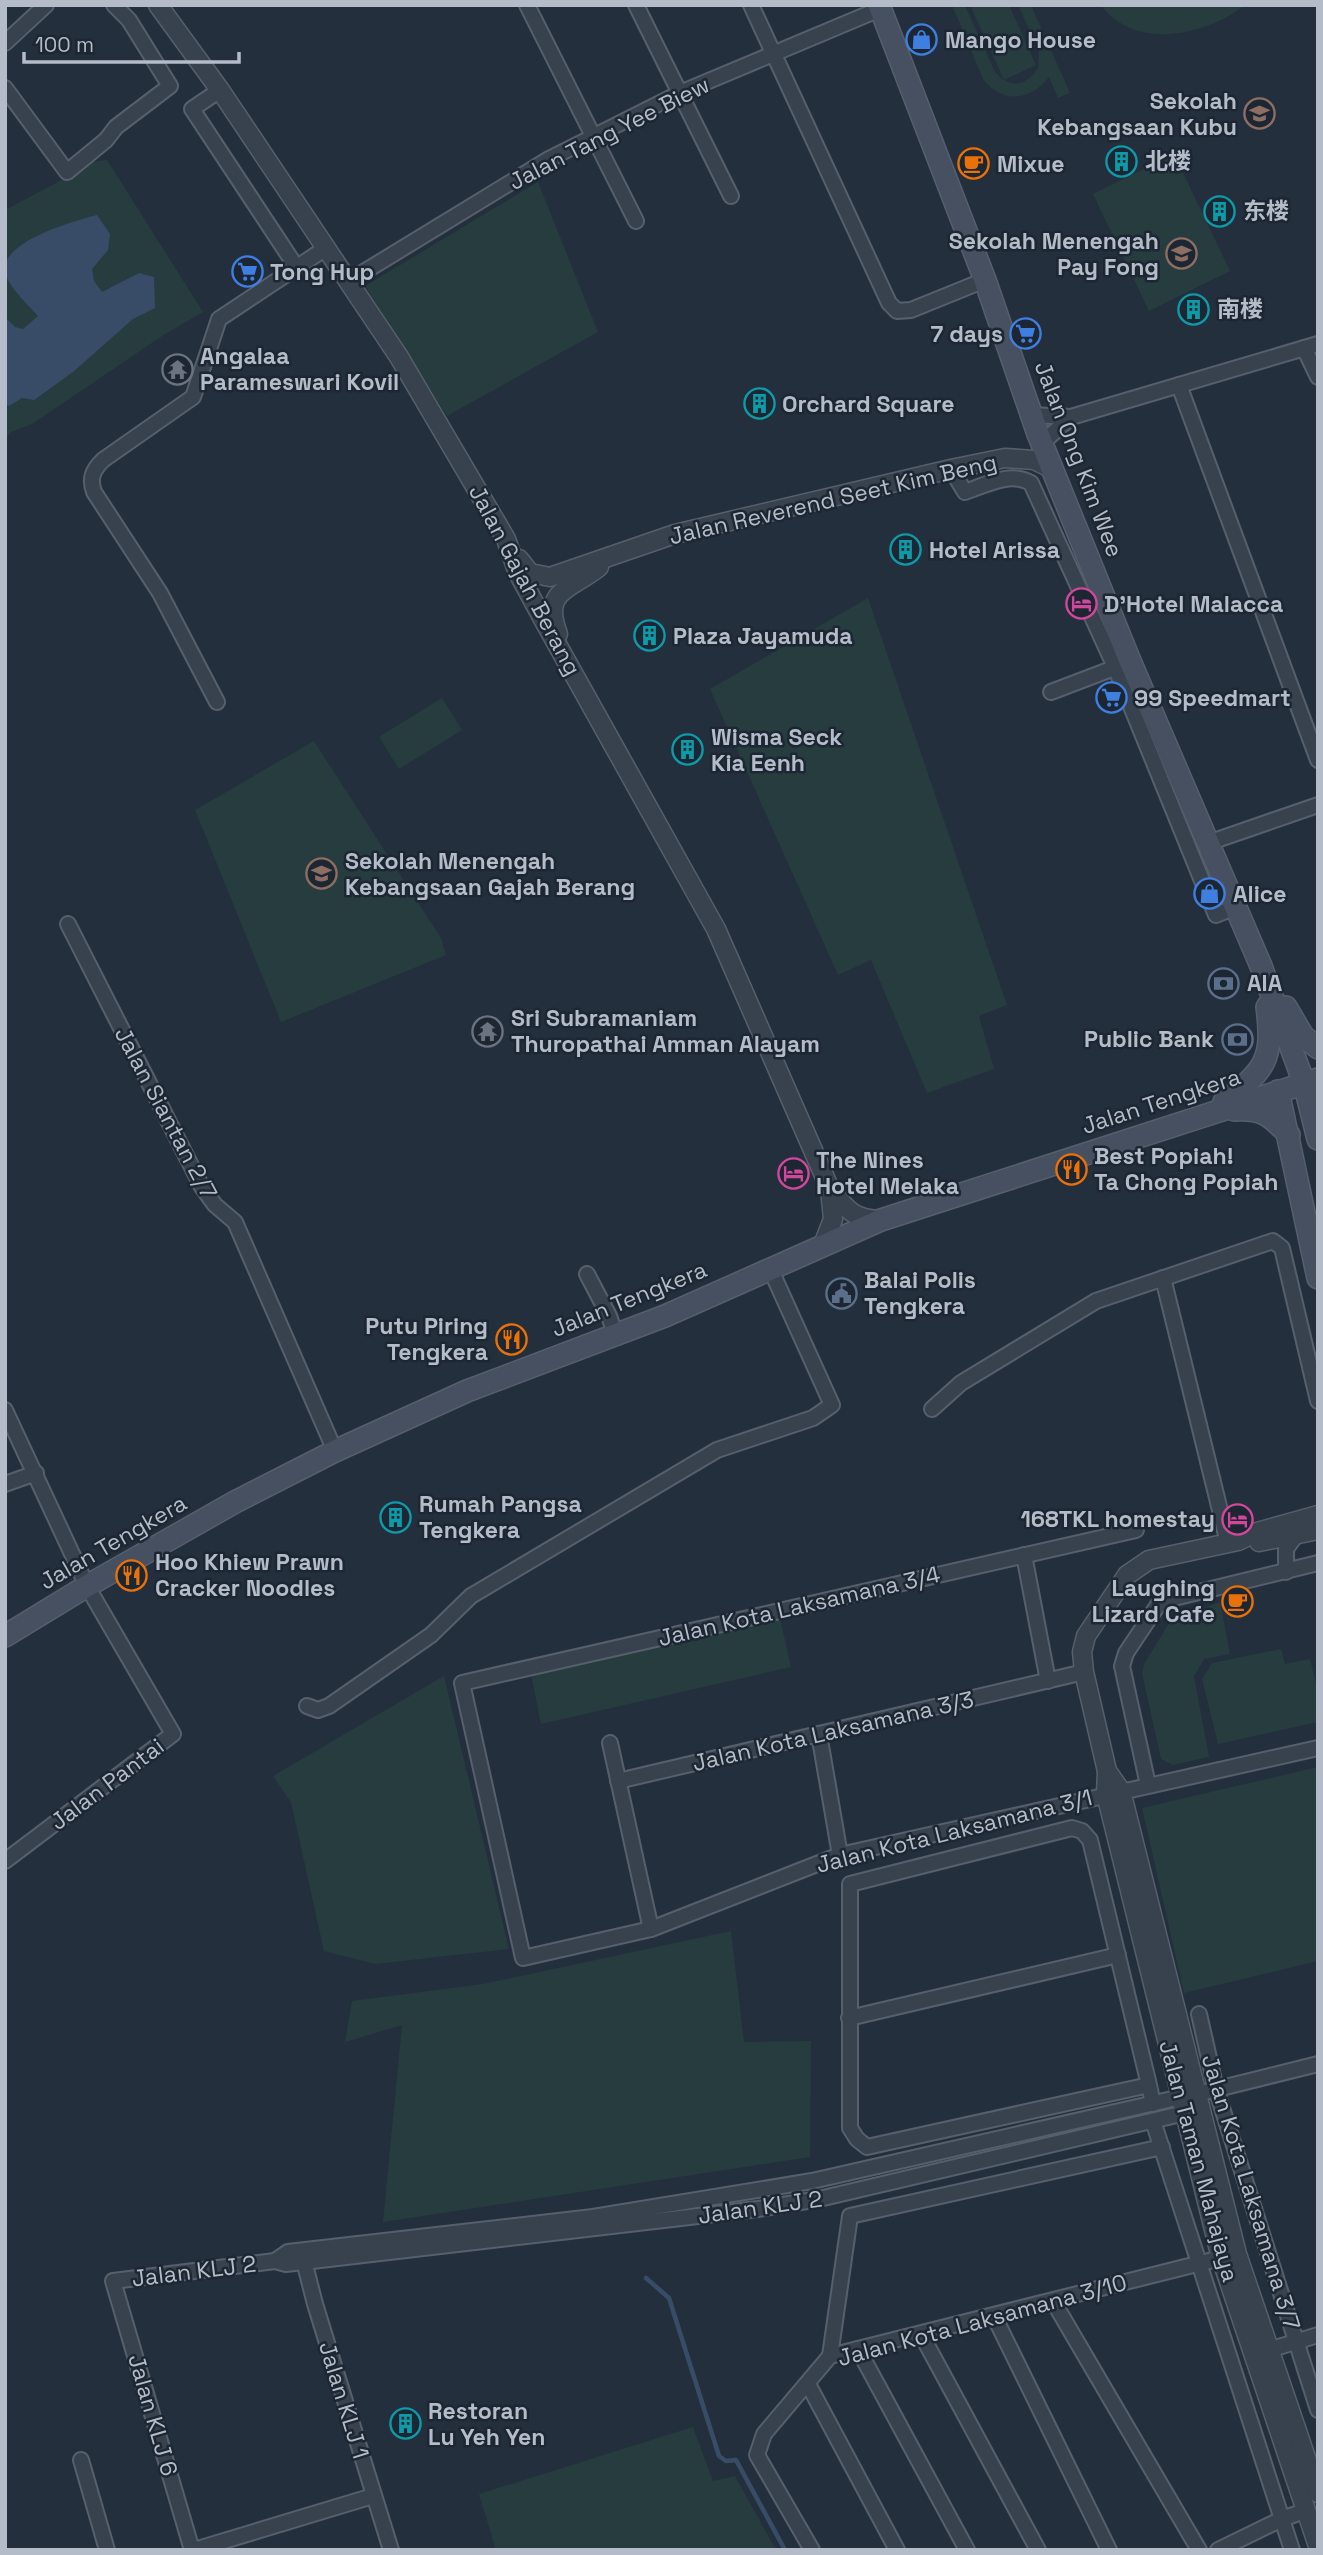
<svg xmlns="http://www.w3.org/2000/svg" width="1323" height="2555" viewBox="0 0 1323 2555" font-family="'Space Grotesk','Noto Sans SC',sans-serif">
	<rect width="100%" height="100%" fill="#242f3e"/>
	<!-- green -->
	<g fill="#263c3f">
		<path d="M 952,5 L 965,5 L 995,72 C 1011,89 1025,87 1038,68 L 1039,51 L 1018,5 L 1031,5 L 1070,93 L 1058,98 L 1049,77 C 1031,101 1002,104 983,79 Z"/>
		<path d="M 970,5 L 1009,5 L 1036,65 L 1004,80 Z"/>
		<path d="M 1101,5 L 1245,5 C 1206,36 1134,51 1101,5 Z"/>
		<path d="M 1174,154 L 1230,271 L 1149,311 L 1093,194 Z"/>
		<path d="M 107,160 L 203,312 L 162,336 L 32,424 L 11,432 L 5,439 L 5,210 L 56,183 L 88,162 Z"/>
		<path d="M 538,182 L 598,332 L 447,416 L 365,286 Z"/>
		<path d="M 868,598 L 1007,1005 L 979,1016 L 994,1069 L 927,1093 L 871,960 L 838,975 L 710,689 Z"/>
		<path d="M 442,698 L 462,730 L 399,769 L 379,737 Z"/>
		<path d="M 314,741 L 441,938 L 446,955 L 281,1022 L 195,810 Z"/>
		<path d="M 1220,1602 L 1230,1654 L 1204,1659 L 1194,1676 L 1209,1757 L 1173,1765 L 1161,1759 L 1142,1673 L 1144,1664 L 1171,1620 Z"/>
		<path d="M 780,1618 L 791,1667 L 541,1724 L 531,1674 Z"/>
		<path d="M 1281,1649 L 1285,1664 L 1310,1659 L 1318,1693 L 1318,1722 L 1218,1744 L 1202,1679 L 1212,1663 Z"/>
		<path d="M 444,1676 L 509,1949 L 375,1964 L 324,1951 L 291,1802 L 273,1776 Z"/>
		<path d="M 1318,1767 L 1318,1961 L 1184,1993 L 1142,1808 Z"/>
		<path d="M 731,1931 L 744,2042 L 811,2041 L 810,2157 L 383,2222 L 402,2025 L 345,2042 L 352,2001 L 483,1984 Z"/>
		<path d="M 693,2427 L 713,2481 L 735,2476 L 776,2550 L 496,2550 L 479,2494 Z"/>
	</g>
	<!-- water -->
	<path fill="#394c67" d="M 97,215 L 110,234 L 108,250 L 92,269 L 94,281 L 102,292 L 139,273 L 154,277 L 155,308 L 133,319 L 73,372 L 34,400 L 22,398 L 9,406 L 5,404 L 5,317 L 15,327 L 23,329 L 38,316 C 28,304 8,287 5,272 C 0,241 75,221 97,215 Z"/>
	<g fill="none" stroke-linecap="round" stroke-linejoin="round">
		<!-- stream -->
		<path stroke="#394c67" stroke-width="4.5" d="M 646,2278 L 669,2298 L 719,2456 L 726,2461 L 736,2460 L 785,2550"/>
		<defs>
			<g id="minor">
				<path d="M 527,5 L 636,221"/>
				<path d="M 636,5 L 731,196"/>
				<path d="M 751,5 L 889,303 L 897,311 L 911,310 L 985,280"/>
				<path d="M 5,43 L 46,5"/>
				<path d="M 5,88 L 67,172 L 106,140 L 116,127 L 170,86 L 129,20 L 114,5"/>
				<path d="M 220,90 L 192,109 L 297,268"/>
				<path d="M 349,281 L 549,159 L 680,93 L 880,9"/>
				<path d="M 1304,348 L 1318,377"/>
				<path d="M 1179,385 L 1318,760"/>
				<path d="M 1031,415 L 1071,417 L 1318,344"/>
				<path d="M 1042,443 L 1071,417"/>
				<path d="M 951,469 L 965,492 C 986,485 1010,471 1031,483 L 1115,667 L 1216,915 L 1236,907"/>
				<path d="M 1051,692 L 1122,665"/>
				<path d="M 217,702 L 160,593 L 94,492 C 89,478 93,470 103,460 L 193,397 L 219,319 L 326,248"/>
				<path d="M 1208,843 L 1318,805"/>
				<path d="M 68,924 L 202,1187 L 215,1205 L 235,1222 L 335,1451"/>
				<path d="M 587,1274 L 609,1316 L 616,1336"/>
				<path d="M 1163,1278 L 1228,1543"/>
				<path d="M 932,1409 L 961,1383 L 1096,1301 L 1273,1241 L 1282,1248 L 1318,1401"/>
				<path d="M 5,1410 L 87,1586 L 173,1734 L 5,1861"/>
				<path d="M 5,1484 L 36,1473"/>
				<path d="M 1136,1530 L 462,1683 L 523,1958 L 651,1929 L 840,1855 L 1318,1748"/>
				<path d="M 1024,1555 L 1048,1681"/>
				<path d="M 1286,1572 L 1286,1549 L 1297,1534"/>
				<path d="M 307,1706 L 318,1710 L 329,1706 L 431,1635 L 471,1596 L 717,1450 L 813,1418 L 832,1405 L 770,1268"/>
				<path d="M 819,1734 L 840,1855"/>
				<path d="M 610,1743 L 651,1929"/>
				<path d="M 618,1781 L 1084,1672"/>
				<path d="M 1148,1785 L 1122,1666 L 1126,1653 L 1158,1605 L 1166,1600 L 1318,1563"/>
				<path d="M 1199,2014 L 1216,2089 L 1318,2410"/>
				<path d="M 849,2018 L 1118,1955"/>
				<path d="M 1149,2085 L 867,2147 L 857,2139 L 850,2128 L 850,1884 L 1072,1828 L 1082,1831 L 1090,1840 L 1149,2085 L 1153,2104"/>
				<path d="M 1197,2094 L 1318,2064"/>
				<path d="M 1153,2121 L 1292,2550"/>
				<path d="M 302,2253 L 315,2304 L 391,2550"/>
				<path d="M 275,2261 L 288,2252 L 593,2217 L 812,2181 L 1181,2097 L 1189,2101"/>
				<path d="M 1053,2301 L 1199,2550"/>
				<path d="M 994,2316 L 1109,2550"/>
				<path d="M 921,2334 L 1038,2550"/>
				<path d="M 858,2349 L 967,2550"/>
				<path d="M 1262,2352 L 1318,2335"/>
				<path d="M 830,2356 L 850,2216 L 1162,2147"/>
				<path d="M 808,2384 L 897,2550"/>
				<path d="M 81,2460 L 107,2550"/>
				<path d="M 192,2550 L 113,2281 L 275,2261 L 286,2264 L 758,2209 L 819,2199 L 1185,2113 L 1189,2104"/>
				<path d="M 194,2550 L 373,2496"/>
				<path d="M 812,2550 L 757,2455 L 764,2434 L 830,2356 L 1229,2256"/>
				<path d="M 1218,2550 L 1282,2519 L 1307,2510"/>
			</g>
			<g id="tertiary">
				<path d="M 158,5 L 220,90 L 399,357 L 506,539 L 518,573 L 544,621 L 716,929 L 830,1189 L 833,1219 L 823,1245"/>
				<path d="M 519,559 L 530,573 L 550,577 L 675,534 L 951,469 L 1005,458 L 1034,460 L 1053,469"/>
				<path d="M 558,634 C 541,589 571,590 599,567"/>
				<path d="M 830,1189 C 846,1209 854,1220 881,1220"/>
				<path d="M 1318,1515 L 1257,1532 L 1238,1541 L 1149,1560 L 1127,1575 L 1086,1636 L 1082,1652 L 1084,1672 L 1107,1771 L 1106,1794 L 1221,2258 L 1318,2546"/>
				<path d="M 1259,1542 L 1318,1530"/>
				<path d="M 1107,1771 L 1121,1791 L 1237,2254 L 1318,2493"/>
			</g>
			<g id="secondary">
				<path d="M 879,5 L 985,280 L 1038,434 L 1130,661 L 1261,966 L 1304,1083 L 1318,1139"/>
				<path d="M 1286,1007 L 1303,1036 L 1318,1048"/>
				<path d="M 1278,1091 L 1318,1278"/>
				<path d="M 1224,1102 C 1265,1070 1274,1060 1267,1007"/>
				<path d="M 1234,1110 C 1262,1108 1270,1115 1289,1135"/>
				<path d="M 5,1636 L 87,1586 L 235,1502 L 335,1451 L 467,1391 L 665,1316 L 881,1220 L 1318,1079"/>
			</g>
		</defs>
		<!-- minor casing -->
		<use href="#minor" stroke="#565f6c" stroke-width="18"/>
		<!-- tertiary casing -->
		<use href="#tertiary" stroke="#565f6c" stroke-width="21"/>
		<!-- secondary casing -->
		<use href="#secondary" stroke="#565f6c" stroke-width="24"/>
		<!-- minor -->
		<use href="#minor" stroke="#38414e" stroke-width="14"/>
		<!-- tertiary -->
		<use href="#tertiary" stroke="#38414e" stroke-width="18"/>
		<!-- secondary -->
		<use href="#secondary" stroke="#465061" stroke-width="21"/>
	</g>
	<!-- icons -->
	<defs>
		<symbol id="shop-ring" viewBox="-11 -11 22 22"><circle r="9.5" fill="#1d2633" stroke="#3f7fe0" stroke-width="1.5"/><path d="M-5-2.5h2.3a2.7 3.5 0 0 1 5.4 0H5L5.5 6h-11ZM-1.5-2.5h3a1.5 2.3 0 0 0-3 0Z" fill="#3f7fe0"/></symbol>
		<symbol id="school-ring" viewBox="-11 -11 22 22"><circle r="9.5" fill="#1d2633" stroke="#8d6e63" stroke-width="1.5"/><path d="M0-5L7-2L0 1L-7-2ZM-4 1L0 2.5L4 1V4Q0 6-4 4Z" fill="#8d6e63"/></symbol>
		<symbol id="building-ring" viewBox="-11 -11 22 22"><circle r="9.5" fill="#1d2633" stroke="#0f9aa8" stroke-width="1.5"/><path d="M-4-6H4V6H1V3H-1V6H-4ZM-2.5-4.3h1.7v1.8h-1.7ZM.8-4.3h1.7v1.8H.8ZM-2.5-1h1.7V.8h-1.7ZM.8-1h1.7V.8H.8Z" fill="#0f9aa8"/></symbol>
		<symbol id="cafe-ring" viewBox="-11 -11 22 22"><circle r="9.5" fill="#1d2633" stroke="#e8710a" stroke-width="1.5"/><path d="M-5.5-4.5H6V0H3Q3 3.5 0 3.5H-2.5Q-5.5 3.5-5.5 0ZM3-3.2v2h1.7v-2ZM-6 4.5H4V6H-6Z" fill="#e8710a"/></symbol>
		<symbol id="supermarket-ring" viewBox="-11 -11 22 22"><circle r="9.5" fill="#1d2633" stroke="#3f7fe0" stroke-width="1.5"/><path d="M-6-5.5h2.5l.6 2H6L4.5 2H-2.5L-4.4-4H-6ZM-1.5 3.2a1.3 1.3 0 1 0 .1 0ZM3 3.2a1.3 1.3 0 1 0 .1 0Z" fill="#3f7fe0"/></symbol>
		<symbol id="temple-ring" viewBox="-11 -11 22 22"><circle r="9.5" fill="#1d2633" stroke="#6b7280" stroke-width="1.5"/><path d="M0-6L5-2H3V0L6.5 2.5H4V6H1.5V3h-3V6H-4V2.5H-6.5L-3 0V-2H-5Z" fill="#6b7280"/></symbol>
		<symbol id="hotel-ring" viewBox="-11 -11 22 22"><circle r="9.5" fill="#1d2633" stroke="#d1479c" stroke-width="1.5"/><path d="M-6-4.5h1.5V1H6V5H4.5V3h-9V5H-6ZM-4 0a1.8 1.8 0 1 1 3.6 0ZM.5 0V-2.5h3Q6-2.5 6 0Z" fill="#d1479c"/></symbol>
		<symbol id="bank-ring" viewBox="-11 -11 22 22"><circle r="9.5" fill="#1d2633" stroke="#5c6f8a" stroke-width="1.5"/><path d="M-6-4H6V4H-6ZM0-2.3a2.3 2.3 0 1 0 0 4.6a2.3 2.3 0 1 0 0-4.6Z" fill="#5c6f8a"/></symbol>
		<symbol id="restaurant-ring" viewBox="-11 -11 22 22"><circle r="9.5" fill="#1d2633" stroke="#e8710a" stroke-width="1.5"/><path d="M-5-6h1v4h1v-4h1v4h1v-4h1v5L-1.5 .5V6h-2V.5L-5-1ZM5-6V6H3V1.5H1.5Q1.5-4 5-6Z" fill="#e8710a"/></symbol>
		<symbol id="civic-ring" viewBox="-11 -11 22 22"><circle r="9.5" fill="#1d2633" stroke="#5c6f8a" stroke-width="1.5"/><path d="M-.6-6.5H3V-4.5H.6V-3L4-1V1h2V6H-6V1h2V-1L-.6-3ZM-1.2 2.5V6h2.4V2.5Z" fill="#5c6f8a"/></symbol>
	</defs>
	<g fill-rule="evenodd">
		<use href="#shop-ring" x="904" y="22" width="35" height="35"/>
		<use href="#school-ring" x="1242" y="96" width="35" height="35"/>
		<use href="#building-ring" x="1104" y="144" width="35" height="35"/>
		<use href="#cafe-ring" x="956" y="146" width="35" height="35"/>
		<use href="#building-ring" x="1202" y="194" width="35" height="35"/>
		<use href="#school-ring" x="1164" y="236" width="35" height="35"/>
		<use href="#supermarket-ring" x="230" y="254" width="35" height="35"/>
		<use href="#building-ring" x="1176" y="292" width="35" height="35"/>
		<use href="#supermarket-ring" x="1008" y="316" width="35" height="35"/>
		<use href="#temple-ring" x="160" y="352" width="35" height="35"/>
		<use href="#building-ring" x="742" y="386" width="35" height="35"/>
		<use href="#building-ring" x="888" y="532" width="35" height="35"/>
		<use href="#hotel-ring" x="1064" y="586" width="35" height="35"/>
		<use href="#building-ring" x="632" y="618" width="35" height="35"/>
		<use href="#supermarket-ring" x="1094" y="680" width="35" height="35"/>
		<use href="#building-ring" x="670" y="732" width="35" height="35"/>
		<use href="#school-ring" x="304" y="856" width="35" height="35"/>
		<use href="#shop-ring" x="1192" y="876" width="35" height="35"/>
		<use href="#bank-ring" x="1206" y="966" width="35" height="35"/>
		<use href="#temple-ring" x="470" y="1014" width="35" height="35"/>
		<use href="#bank-ring" x="1220" y="1022" width="35" height="35"/>
		<use href="#restaurant-ring" x="1054" y="1152" width="35" height="35"/>
		<use href="#hotel-ring" x="776" y="1156" width="35" height="35"/>
		<use href="#civic-ring" x="824" y="1276" width="35" height="35"/>
		<use href="#restaurant-ring" x="494" y="1322" width="35" height="35"/>
		<use href="#building-ring" x="378" y="1500" width="35" height="35"/>
		<use href="#hotel-ring" x="1220" y="1502" width="35" height="35"/>
		<use href="#restaurant-ring" x="114" y="1558" width="35" height="35"/>
		<use href="#cafe-ring" x="1220" y="1584" width="35" height="35"/>
		<use href="#building-ring" x="388" y="2406" width="35" height="35"/>
	</g>
	<g text-anchor="middle" dominant-baseline="central" stroke-width="5" stroke-linejoin="round" paint-order="stroke">
		<!-- poi labels -->
		<g font-size="23" font-weight="bold" fill="#b4bcc9" stroke="#1d2633" text-anchor="start">
			<text x="945" y="40">Mango House</text>
			<text x="1237" y="101" text-anchor="end">Sekolah<tspan x="1237" dy="26">Kebangsaan Kubu</tspan></text>
			<text x="1145" y="161">北楼</text>
			<text x="997" y="164">Mixue</text>
			<text x="1243" y="211">东楼</text>
			<text x="1159" y="241" text-anchor="end">Sekolah Menengah<tspan x="1159" dy="26">Pay Fong</tspan></text>
			<text x="270" y="272">Tong Hup</text>
			<text x="1217" y="309">南楼</text>
			<text x="1003" y="334" text-anchor="end">7 days</text>
			<text x="200" y="356">Angalaa<tspan x="200" dy="26">Parameswari Kovil</tspan></text>
			<text x="782" y="404">Orchard Square</text>
			<text x="929" y="550">Hotel Arissa</text>
			<text x="1104" y="604">D'Hotel Malacca</text>
			<text x="673" y="636">Plaza Jayamuda</text>
			<text x="1134" y="698">99 Speedmart</text>
			<text x="711" y="737">Wisma Seck<tspan x="711" dy="26">Kia Eenh</tspan></text>
			<text x="345" y="861">Sekolah Menengah<tspan x="345" dy="26">Kebangsaan Gajah Berang</tspan></text>
			<text x="1233" y="894">Alice</text>
			<text x="1247" y="983">AIA</text>
			<text x="511" y="1018">Sri Subramaniam<tspan x="511" dy="26">Thuropathai Amman Alayam</tspan></text>
			<text x="1214" y="1039" text-anchor="end">Public Bank</text>
			<text x="1094" y="1156">Best Popiah!<tspan x="1094" dy="26">Ta Chong Popiah</tspan></text>
			<text x="816" y="1160">The Nines<tspan x="816" dy="26">Hotel Melaka</tspan></text>
			<text x="864" y="1280">Balai Polis<tspan x="864" dy="26">Tengkera</tspan></text>
			<text x="488" y="1326" text-anchor="end">Putu Piring<tspan x="488" dy="26">Tengkera</tspan></text>
			<text x="419" y="1504">Rumah Pangsa<tspan x="419" dy="26">Tengkera</tspan></text>
			<text x="1215" y="1519" text-anchor="end">168TKL homestay</text>
			<text x="155" y="1562">Hoo Khiew Prawn<tspan x="155" dy="26">Cracker Noodles</tspan></text>
			<text x="1215" y="1588" text-anchor="end">Laughing<tspan x="1215" dy="26">Lizard Cafe</tspan></text>
			<text x="428" y="2411">Restoran<tspan x="428" dy="26">Lu Yeh Yen</tspan></text>
		</g>
		<!-- street labels -->
		<g font-size="23" fill="#b4bcc9" stroke="#1d2633">
			<text transform="translate(609 133) rotate(-27)">Jalan Tang Yee Biew</text>
			<text transform="translate(1079 459) rotate(69)">Jalan Ong Kim Wee</text>
			<text transform="translate(833 499) rotate(-13)">Jalan Reverend Seet Kim Beng</text>
			<text transform="translate(525 580) rotate(62)">Jalan Gajah Berang</text>
			<text transform="translate(1161 1101) rotate(-18)">Jalan Tengkera</text>
			<text transform="translate(166 1113) rotate(62)">Jalan Siantan 2/7</text>
			<text transform="translate(629 1299) rotate(-22)">Jalan Tengkera</text>
			<text transform="translate(113 1542) rotate(-30)">Jalan Tengkera</text>
			<text transform="translate(799 1606) rotate(-13)">Jalan Kota Laksamana 3/4</text>
			<text transform="translate(833 1731) rotate(-13)">Jalan Kota Laksamana 3/3</text>
			<text transform="translate(107 1784) rotate(-37)">Jalan Pantai</text>
			<text transform="translate(954 1831) rotate(-14)">Jalan Kota Laksamana 3/1</text>
			<text transform="translate(1199 2161) rotate(75)">Jalan Taman Mahajaya</text>
			<text transform="translate(1251 2192) rotate(73)">Jalan Kota Laksamana 3/7</text>
			<text transform="translate(760 2207) rotate(-8)">Jalan KLJ 2</text>
			<text transform="translate(194 2271) rotate(-7)">Jalan KLJ 2</text>
			<text transform="translate(982 2320) rotate(-15)">Jalan Kota Laksamana 3/10</text>
			<text transform="translate(344 2400) rotate(73)">Jalan KLJ 1</text>
			<text transform="translate(153 2415) rotate(74)">Jalan KLJ 6</text>
		</g>
	</g>
	<!-- border -->
	<rect width="1323" height="2555" fill="none" stroke="#b4bcc9" stroke-width="14"/>
	<!-- scale -->
	<path d="M24 52v10h215v-10" fill="none" stroke="#b4bcc9" stroke-width="3.5"/>
	<text x="35" y="52" font-size="21" fill="#b4bcc9" stroke="#1d2633" stroke-width="5" paint-order="stroke">100 m</text>
</svg>
